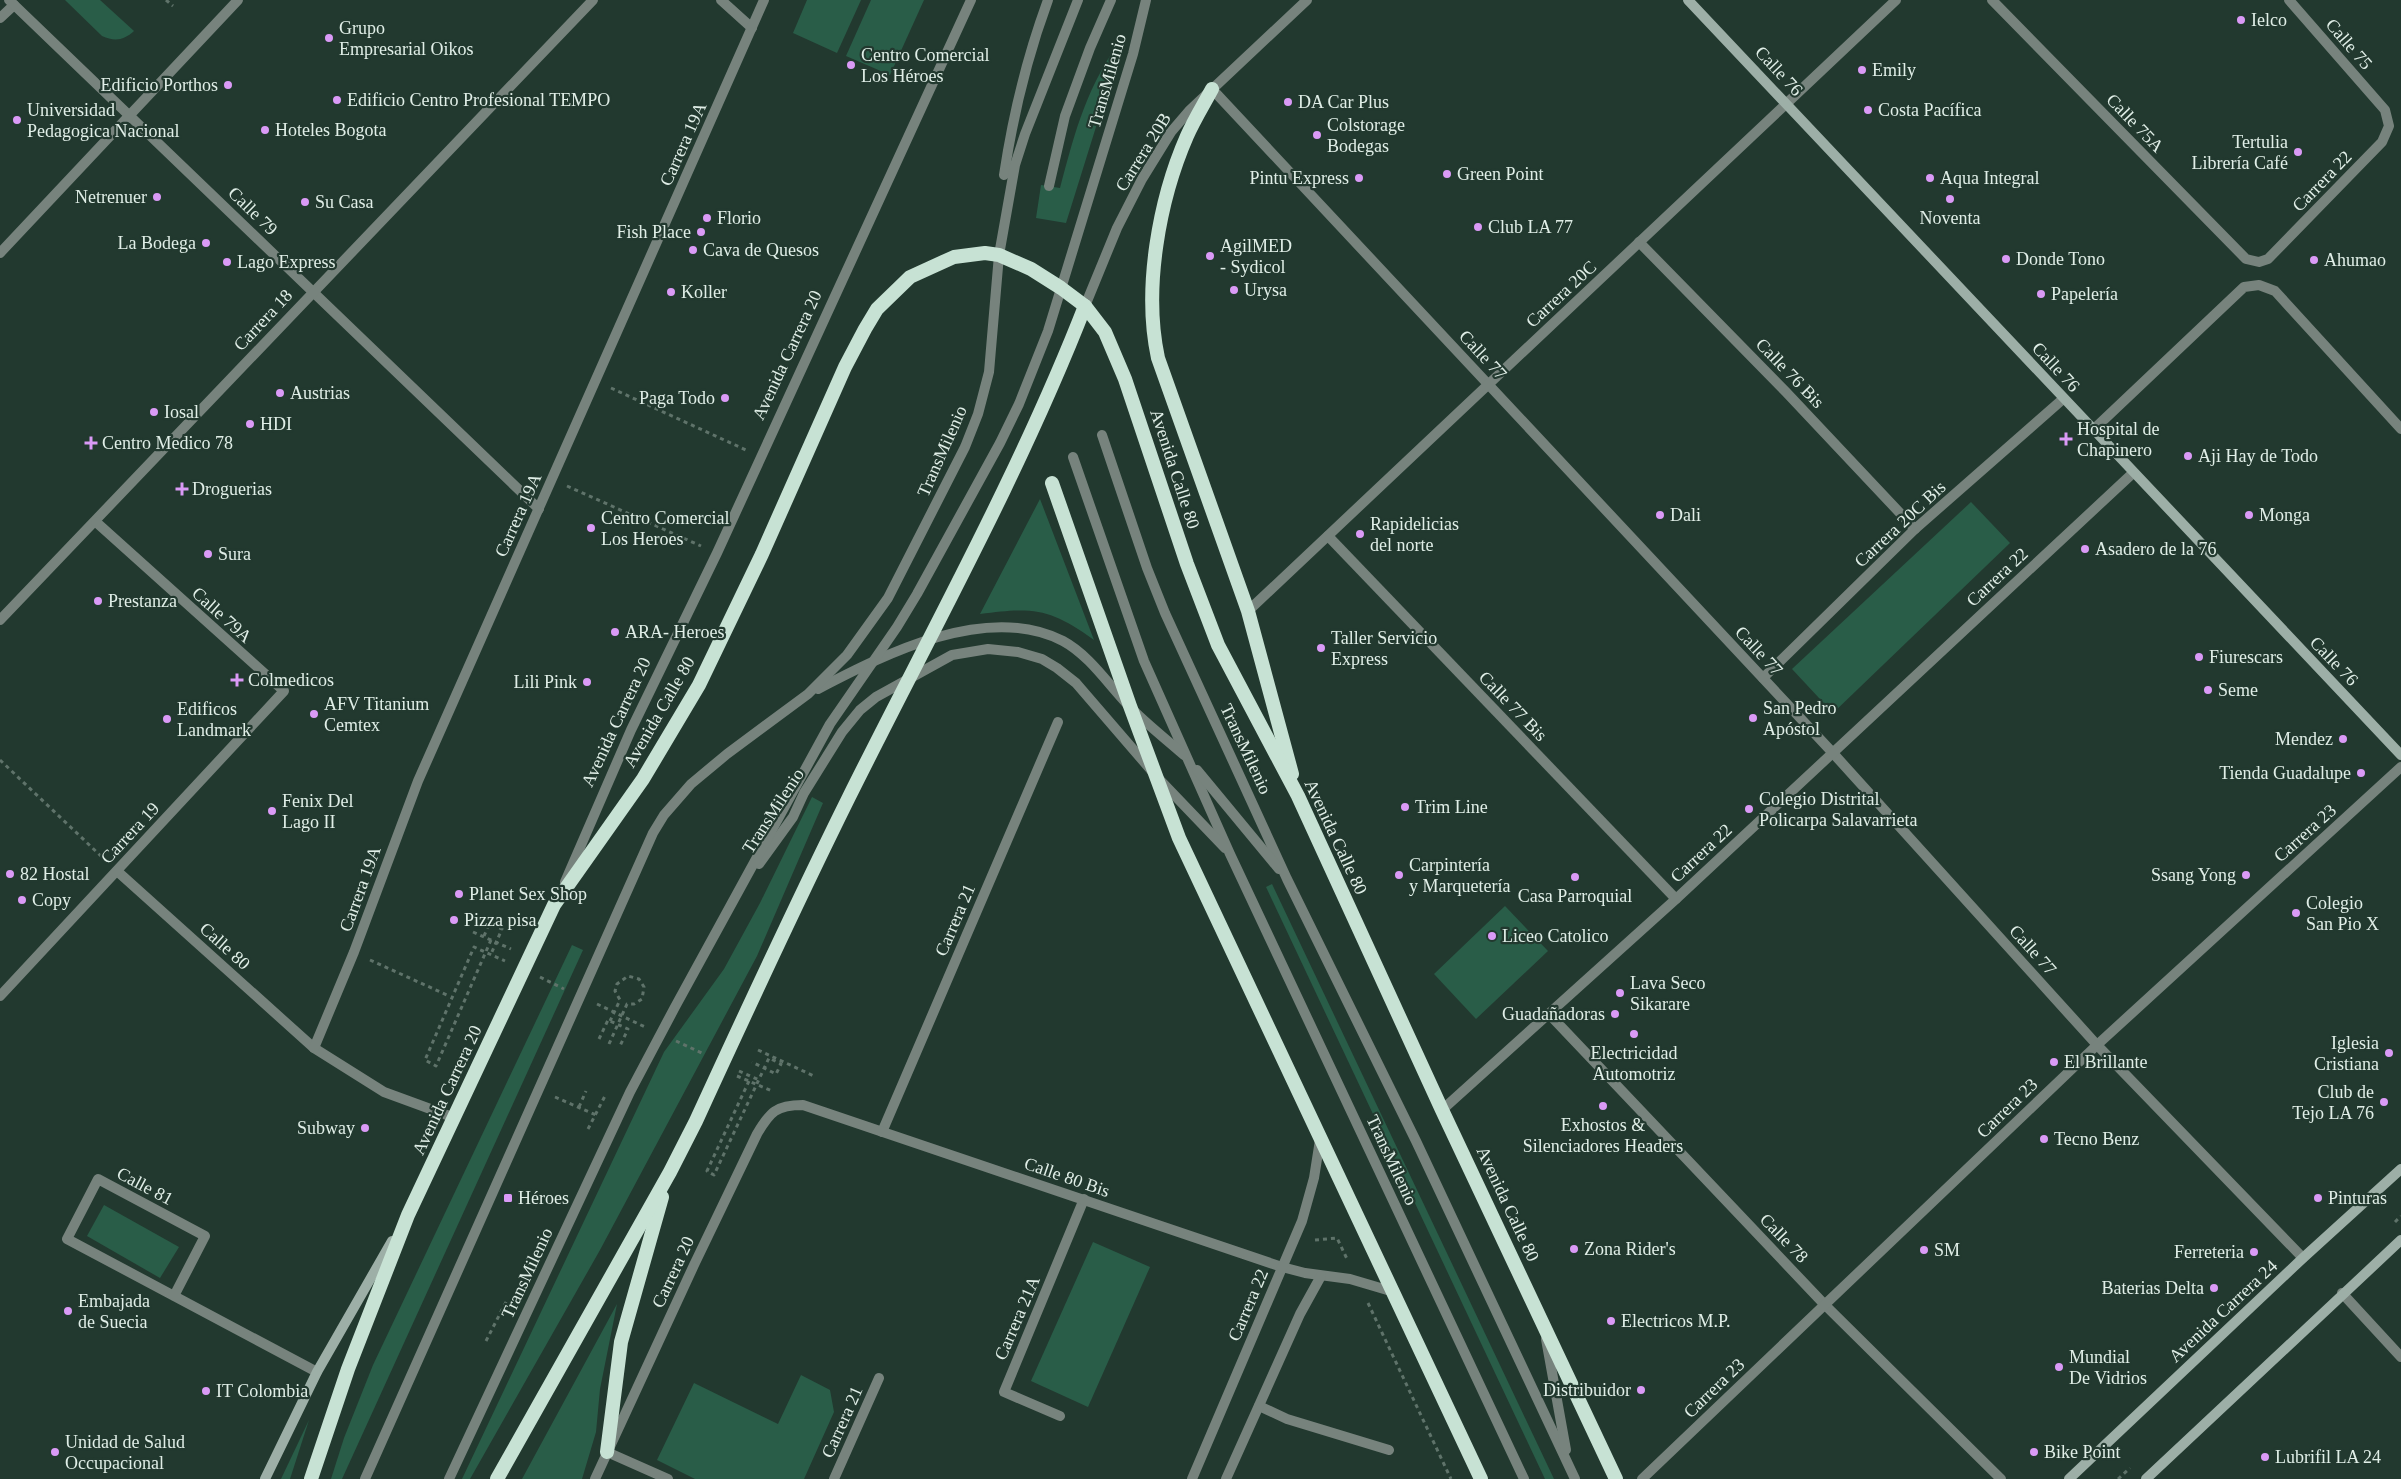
<svg xmlns="http://www.w3.org/2000/svg" width="2401" height="1479" viewBox="0 0 2401 1479" font-family="Georgia,serif">
	<rect width="100%" height="100%" fill="#22392f"/>
	<!-- green -->
	<g fill="#295d48">
		<path d="M 65,0 L 100,0 L 134,31 C 124,40 115,42 102,36 Z"/>
		<path d="M 807,0 L 861,0 L 837,53 L 793,33 Z"/>
		<path d="M 871,0 L 924,0 L 890,75 L 846,56 Z"/>
		<path d="M 1125,34 L 1066,223 L 1036,218 L 1041,185 L 1060,188 C 1076,128 1087,85 1125,34 Z"/>
		<path d="M 1040,499 L 1094,640 C 1050,608 1033,607 980,614 Z"/>
		<path d="M 1971,502 L 2010,543 L 1833,713 L 1792,669 Z"/>
		<path d="M 812,797 L 823,803 L 757,956 L 600,1250 L 470,1479 L 462,1479 L 664,1052 L 724,969 L 760,903 Z"/>
		<path d="M 1272,884 L 1554,1479 L 1545,1479 L 1266,887 Z"/>
		<path d="M 1505,906 L 1548,951 L 1476,1019 L 1434,974 Z"/>
		<path d="M 572,945 L 583,950 L 342,1479 L 331,1479 L 344,1438 L 373,1365 Z"/>
		<path d="M 104,1205 L 179,1247 L 160,1278 L 87,1236 Z"/>
		<path d="M 1093,1242 L 1150,1267 L 1088,1407 L 1031,1381 Z"/>
		<path d="M 617,1304 L 600,1389 L 596,1432 L 582,1479 L 522,1479 Z"/>
		<path d="M 801,1375 L 830,1390 L 834,1412 L 804,1479 L 695,1479 L 657,1460 L 694,1383 L 778,1424 Z"/>
		<path d="M 309,1420 L 290,1479 L 281,1479 Z"/>
	</g>
	<g fill="none" stroke-linecap="round" stroke-linejoin="round">
		<!-- path -->
		<g stroke="#5f736a" stroke-width="3" stroke-dasharray="4 4" stroke-linecap="butt">
			<path d="M 166,0 L 173,6"/>
			<path d="M 611,388 L 746,450"/>
			<path d="M 567,486 L 701,546"/>
			<path d="M 0,760 L 103,858"/>
			<path d="M 473,932 L 511,949"/>
			<path d="M 484,936 L 489,924 L 502,929 L 491,954"/>
			<path d="M 491,940 L 436,1066 L 425,1060 L 474,947 L 505,961"/>
			<path d="M 370,960 L 447,995"/>
			<path d="M 540,977 L 564,989"/>
			<path d="M 597,1004 L 645,1027"/>
			<path d="M 599,1039 L 608,1020 L 610,1021 L 628,1029 L 619,1048"/>
			<path d="M 676,1041 L 704,1054"/>
			<path d="M 609,1044 L 627,1004 L 634,1004 L 642,999 L 644,987 L 639,979 L 628,976 L 617,984 L 615,991 L 620,1000 L 610,1021"/>
			<path d="M 758,1050 L 816,1077"/>
			<path d="M 739,1071 L 759,1080"/>
			<path d="M 737,1076 L 772,1091"/>
			<path d="M 749,1081 L 707,1171 L 714,1175 L 769,1058 L 781,1064 L 776,1074 L 752,1062"/>
			<path d="M 555,1097 L 596,1115"/>
			<path d="M 579,1107 L 586,1091"/>
			<path d="M 588,1129 L 606,1094"/>
			<path d="M 2395,1222 L 2401,1216"/>
			<path d="M 1315,1240 L 1337,1238 L 1348,1261"/>
			<path d="M 1368,1303 L 1451,1479"/>
			<path d="M 486,1341 L 507,1300"/>
			<path d="M 2118,1479 L 2130,1468"/>
		</g>
		<!-- service -->
		<g stroke="#77837d" stroke-width="10">
			<path d="M 0,18 L 14,5"/>
			<path d="M 1004,175 C 1013,115 1027,57 1048,0"/>
			<path d="M 1049,186 L 1065,116 L 1090,48 L 1111,0"/>
			<path d="M 1102,435 L 1147,568 L 1165,613 L 1287,879 L 1416,1141 L 1575,1479"/>
			<path d="M 1073,457 L 1144,661 L 1230,854 L 1524,1479"/>
			<path d="M 818,689 C 885,654 987,602 1063,641 C 1089,655 1108,684 1128,705 C 1145,723 1166,739 1184,755"/>
			<path d="M 1197,770 L 1279,869"/>
			<path d="M 759,864 L 793,817 L 804,793 L 842,732 L 860,710 L 876,697 L 952,655 L 988,649 L 1018,652 L 1042,659 L 1057,668 L 1076,683 L 1157,777 L 1225,848"/>
			<path d="M 565,882 L 631,730 L 717,553 L 971,0"/>
			<path d="M 1546,1339 L 1566,1450"/>
			<path d="M 1259,1406 L 1287,1419 L 1389,1450"/>
			<path d="M 1060,1416 L 1004,1392 L 1084,1199"/>
			<path d="M 365,1479 L 653,833 L 664,815 L 691,784 L 727,754 L 808,694 L 847,655 L 888,598 L 965,447 L 978,414 L 989,372 L 999,255 L 1015,165 L 1025,134 L 1078,0"/>
			<path d="M 449,1479 L 630,1092 L 675,1007 L 830,724 L 897,627 L 917,594 L 1000,443 L 1019,404 L 1048,331 L 1133,54 L 1146,0"/>
		</g>
		<!-- minor -->
		<g stroke="#77837d" stroke-width="10">
			<path d="M 9,0 L 539,509"/>
			<path d="M 721,0 L 752,28"/>
			<path d="M 1992,0 L 2246,259 L 2259,262 L 2268,259 L 2382,142 L 2389,126 L 2385,110 L 2289,0"/>
			<path d="M 1212,89 L 1832,752 L 2097,1045 L 2303,1258"/>
			<path d="M 1639,242 L 1786,392 L 1915,529"/>
			<path d="M 0,253 L 238,0"/>
			<path d="M 2093,430 L 2244,287 L 2259,285 L 2275,291 L 2401,429"/>
			<path d="M 1328,536 L 1676,899"/>
			<path d="M 1248,611 L 1787,103"/>
			<path d="M 0,620 L 593,0"/>
			<path d="M 1763,678 L 1915,529 L 2063,399"/>
			<path d="M 117,871 L 314,1048 L 384,1092 L 455,1118"/>
			<path d="M 0,996 L 284,691 L 96,522"/>
			<path d="M 1549,1014 L 1824,1304 L 2001,1479"/>
			<path d="M 314,1048 L 354,952 L 418,781 L 764,0"/>
			<path d="M 1442,1110 L 1676,899 L 2133,473"/>
			<path d="M 882,1132 L 1058,722"/>
			<path d="M 2342,1293 L 2401,1357"/>
			<path d="M 174,1296 L 205,1236 L 98,1179 L 67,1239 L 317,1372"/>
			<path d="M 607,1452 L 668,1479"/>
			<path d="M 834,1479 L 879,1378"/>
			<path d="M 1642,1479 L 2097,1045 L 2401,767"/>
		</g>
		<!-- tertiary -->
		<g stroke="#77837d" stroke-width="10">
			<path d="M 1787,103 L 1896,0"/>
			<path d="M 1085,306 L 1117,228 L 1142,179 L 1171,132 L 1189,111 L 1307,0"/>
			<path d="M 595,1479 L 694,1265 L 757,1134 C 770,1112 776,1105 803,1105 L 1282,1267 L 1305,1273 L 1350,1279 L 1394,1292"/>
			<path d="M 1192,1479 L 1302,1221 L 1314,1178 L 1320,1140"/>
			<path d="M 1226,1479 L 1300,1314 L 1321,1276"/>
		</g>
		<!-- secondary -->
		<g stroke="#9dafa7" stroke-width="10">
			<path d="M 1688,0 L 2401,755"/>
			<path d="M 265,1479 L 317,1372 L 392,1241"/>
			<path d="M 2069,1479 L 2303,1258 L 2401,1169"/>
			<path d="M 2146,1479 L 2401,1240"/>
		</g>
		<!-- trunk -->
		<g stroke="#c7e2d4" stroke-width="14">
			<path d="M 1212,89 C 1204,104 1194,120 1187,136 C 1159,200 1143,289 1158,358 L 1248,611 L 1292,774"/>
			<path d="M 1052,483 L 1130,706 L 1179,838 L 1481,1479"/>
			<path d="M 607,1452 L 621,1342 L 662,1197"/>
			<path d="M 311,1479 L 348,1369 L 408,1215 L 554,905 L 643,779 L 699,685 L 762,554 L 845,367 L 865,329 L 877,309 L 910,277 L 954,257 L 985,253 L 999,255 L 1031,269 L 1061,288 L 1085,306 L 1105,332 L 1125,379 L 1187,564 L 1218,645 L 1298,796 L 1442,1110 L 1616,1479"/>
			<path d="M 497,1479 L 670,1172 L 696,1121 C 746,1012 796,904 849,797 C 930,634 1019,475 1085,306"/>
		</g>
	</g>
	<!-- markers -->
	<g fill="#da9af6" stroke="#22392f" stroke-width="2">
		<circle cx="2241" cy="20" r="5"/>
		<circle cx="329" cy="38" r="5"/>
		<circle cx="851" cy="65" r="5"/>
		<circle cx="1862" cy="70" r="5"/>
		<circle cx="228" cy="85" r="5"/>
		<circle cx="337" cy="100" r="5"/>
		<circle cx="1288" cy="102" r="5"/>
		<circle cx="1868" cy="110" r="5"/>
		<circle cx="17" cy="120" r="5"/>
		<circle cx="265" cy="130" r="5"/>
		<circle cx="1317" cy="135" r="5"/>
		<circle cx="2298" cy="152" r="5"/>
		<circle cx="1447" cy="174" r="5"/>
		<circle cx="1359" cy="178" r="5"/>
		<circle cx="1930" cy="178" r="5"/>
		<circle cx="157" cy="197" r="5"/>
		<circle cx="1950" cy="199" r="5"/>
		<circle cx="305" cy="202" r="5"/>
		<circle cx="707" cy="218" r="5"/>
		<circle cx="1478" cy="227" r="5"/>
		<circle cx="701" cy="232" r="5"/>
		<circle cx="206" cy="243" r="5"/>
		<circle cx="693" cy="250" r="5"/>
		<circle cx="1210" cy="256" r="5"/>
		<circle cx="2006" cy="259" r="5"/>
		<circle cx="2314" cy="260" r="5"/>
		<circle cx="227" cy="262" r="5"/>
		<circle cx="1234" cy="290" r="5"/>
		<circle cx="671" cy="292" r="5"/>
		<circle cx="2041" cy="294" r="5"/>
		<circle cx="280" cy="393" r="5"/>
		<circle cx="725" cy="398" r="5"/>
		<circle cx="154" cy="412" r="5"/>
		<circle cx="250" cy="424" r="5"/>
		<path d="M2063.5 431.5h5v5h5v5h-5v5h-5v-5h-5v-5h5z"/>
		<path d="M88.5 435.5h5v5h5v5h-5v5h-5v-5h-5v-5h5z"/>
		<circle cx="2188" cy="456" r="5"/>
		<path d="M179.5 481.5h5v5h5v5h-5v5h-5v-5h-5v-5h5z"/>
		<circle cx="1660" cy="515" r="5"/>
		<circle cx="2249" cy="515" r="5"/>
		<circle cx="591" cy="528" r="5"/>
		<circle cx="1360" cy="534" r="5"/>
		<circle cx="2085" cy="549" r="5"/>
		<circle cx="208" cy="554" r="5"/>
		<circle cx="98" cy="601" r="5"/>
		<circle cx="615" cy="632" r="5"/>
		<circle cx="1321" cy="648" r="5"/>
		<circle cx="2199" cy="657" r="5"/>
		<path d="M234.5 672.5h5v5h5v5h-5v5h-5v-5h-5v-5h5z"/>
		<circle cx="587" cy="682" r="5"/>
		<circle cx="2208" cy="690" r="5"/>
		<circle cx="314" cy="714" r="5"/>
		<circle cx="1753" cy="718" r="5"/>
		<circle cx="167" cy="719" r="5"/>
		<circle cx="2343" cy="739" r="5"/>
		<circle cx="2361" cy="773" r="5"/>
		<circle cx="1405" cy="807" r="5"/>
		<circle cx="1749" cy="809" r="5"/>
		<circle cx="272" cy="811" r="5"/>
		<circle cx="10" cy="874" r="5"/>
		<circle cx="1399" cy="875" r="5"/>
		<circle cx="2246" cy="875" r="5"/>
		<circle cx="1575" cy="877" r="5"/>
		<circle cx="459" cy="894" r="5"/>
		<circle cx="22" cy="900" r="5"/>
		<circle cx="2296" cy="913" r="5"/>
		<circle cx="454" cy="920" r="5"/>
		<circle cx="1492" cy="936" r="5"/>
		<circle cx="1620" cy="993" r="5"/>
		<circle cx="1615" cy="1014" r="5"/>
		<circle cx="1634" cy="1034" r="5"/>
		<circle cx="2389" cy="1053" r="5"/>
		<circle cx="2054" cy="1062" r="5"/>
		<circle cx="2384" cy="1102" r="5"/>
		<circle cx="1603" cy="1106" r="5"/>
		<circle cx="365" cy="1128" r="5"/>
		<circle cx="2044" cy="1139" r="5"/>
		<rect x="503" y="1193" width="10" height="10" rx="2.5"/>
		<circle cx="2318" cy="1198" r="5"/>
		<circle cx="1574" cy="1249" r="5"/>
		<circle cx="1924" cy="1250" r="5"/>
		<circle cx="2254" cy="1252" r="5"/>
		<circle cx="2214" cy="1288" r="5"/>
		<circle cx="68" cy="1311" r="5"/>
		<circle cx="1611" cy="1321" r="5"/>
		<circle cx="2059" cy="1367" r="5"/>
		<circle cx="1641" cy="1390" r="5"/>
		<circle cx="206" cy="1391" r="5"/>
		<circle cx="55" cy="1452" r="5"/>
		<circle cx="2034" cy="1452" r="5"/>
		<circle cx="2265" cy="1457" r="5"/>
	</g>
	<g text-anchor="middle" dominant-baseline="central" stroke-width="4.5" stroke-linejoin="round" paint-order="stroke">
		<!-- poi labels -->
		<g font-size="18" fill="#e0eee7" stroke="#22392f" text-anchor="start">
			<text x="2251" y="20">Ielco</text>
			<text x="339" y="28">Grupo<tspan x="339" dy="21">Empresarial Oikos</tspan></text>
			<text x="861" y="55">Centro Comercial<tspan x="861" dy="21">Los Héroes</tspan></text>
			<text x="1872" y="70">Emily</text>
			<text x="218" y="85" text-anchor="end">Edificio Porthos</text>
			<text x="347" y="100">Edificio Centro Profesional TEMPO</text>
			<text x="1298" y="102">DA Car Plus</text>
			<text x="27" y="110">Universidad<tspan x="27" dy="21">Pedagogica Nacional</tspan></text>
			<text x="1878" y="110">Costa Pacífica</text>
			<text x="1327" y="125">Colstorage<tspan x="1327" dy="21">Bodegas</tspan></text>
			<text x="275" y="130">Hoteles Bogota</text>
			<text x="2288" y="142" text-anchor="end">Tertulia<tspan x="2288" dy="21">Librería Café</tspan></text>
			<text x="1457" y="174">Green Point</text>
			<text x="1349" y="178" text-anchor="end">Pintu Express</text>
			<text x="1940" y="178">Aqua Integral</text>
			<text x="147" y="197" text-anchor="end">Netrenuer</text>
			<text x="315" y="202">Su Casa</text>
			<text x="717" y="218">Florio</text>
			<text x="1950" y="218" text-anchor="middle">Noventa</text>
			<text x="1488" y="227">Club LA 77</text>
			<text x="691" y="232" text-anchor="end">Fish Place</text>
			<text x="196" y="243" text-anchor="end">La Bodega</text>
			<text x="1220" y="246">AgilMED<tspan x="1220" dy="21">- Sydicol</tspan></text>
			<text x="703" y="250">Cava de Quesos</text>
			<text x="2016" y="259">Donde Tono</text>
			<text x="2324" y="260">Ahumao</text>
			<text x="237" y="262">Lago Express</text>
			<text x="1244" y="290">Urysa</text>
			<text x="681" y="292">Koller</text>
			<text x="2051" y="294">Papelería</text>
			<text x="290" y="393">Austrias</text>
			<text x="715" y="398" text-anchor="end">Paga Todo</text>
			<text x="164" y="412">Iosal</text>
			<text x="260" y="424">HDI</text>
			<text x="2077" y="429">Hospital de<tspan x="2077" dy="21">Chapinero</tspan></text>
			<text x="102" y="443">Centro Medico 78</text>
			<text x="2198" y="456">Aji Hay de Todo</text>
			<text x="192" y="489">Droguerias</text>
			<text x="1670" y="515">Dali</text>
			<text x="2259" y="515">Monga</text>
			<text x="601" y="518">Centro Comercial<tspan x="601" dy="21">Los Heroes</tspan></text>
			<text x="1370" y="524">Rapidelicias<tspan x="1370" dy="21">del norte</tspan></text>
			<text x="2095" y="549">Asadero de la 76</text>
			<text x="218" y="554">Sura</text>
			<text x="108" y="601">Prestanza</text>
			<text x="625" y="632">ARA- Heroes</text>
			<text x="1331" y="638">Taller Servicio<tspan x="1331" dy="21">Express</tspan></text>
			<text x="2209" y="657">Fiurescars</text>
			<text x="248" y="680">Colmedicos</text>
			<text x="577" y="682" text-anchor="end">Lili Pink</text>
			<text x="2218" y="690">Seme</text>
			<text x="324" y="704">AFV Titanium<tspan x="324" dy="21">Cemtex</tspan></text>
			<text x="1763" y="708">San Pedro<tspan x="1763" dy="21">Apóstol</tspan></text>
			<text x="177" y="709">Edificos<tspan x="177" dy="21">Landmark</tspan></text>
			<text x="2333" y="739" text-anchor="end">Mendez</text>
			<text x="2351" y="773" text-anchor="end">Tienda Guadalupe</text>
			<text x="1759" y="799">Colegio Distrital<tspan x="1759" dy="21">Policarpa Salavarrieta</tspan></text>
			<text x="282" y="801">Fenix Del<tspan x="282" dy="21">Lago II</tspan></text>
			<text x="1415" y="807">Trim Line</text>
			<text x="1409" y="865">Carpintería<tspan x="1409" dy="21">y Marquetería</tspan></text>
			<text x="20" y="874">82 Hostal</text>
			<text x="2236" y="875" text-anchor="end">Ssang Yong</text>
			<text x="469" y="894">Planet Sex Shop</text>
			<text x="1575" y="896" text-anchor="middle">Casa Parroquial</text>
			<text x="32" y="900">Copy</text>
			<text x="2306" y="903">Colegio<tspan x="2306" dy="21">San Pio X</tspan></text>
			<text x="464" y="920">Pizza pisa</text>
			<text x="1502" y="936">Liceo Catolico</text>
			<text x="1630" y="983">Lava Seco<tspan x="1630" dy="21">Sikarare</tspan></text>
			<text x="1605" y="1014" text-anchor="end">Guadañadoras</text>
			<text x="2379" y="1043" text-anchor="end">Iglesia<tspan x="2379" dy="21">Cristiana</tspan></text>
			<text x="1634" y="1053" text-anchor="middle">Electricidad<tspan x="1634" dy="21">Automotriz</tspan></text>
			<text x="2064" y="1062">El Brillante</text>
			<text x="2374" y="1092" text-anchor="end">Club de<tspan x="2374" dy="21">Tejo LA 76</tspan></text>
			<text x="1603" y="1125" text-anchor="middle">Exhostos &amp;<tspan x="1603" dy="21">Silenciadores Headers</tspan></text>
			<text x="355" y="1128" text-anchor="end">Subway</text>
			<text x="2054" y="1139">Tecno Benz</text>
			<text x="518" y="1198">Héroes</text>
			<text x="2328" y="1198">Pinturas</text>
			<text x="1584" y="1249">Zona Rider's</text>
			<text x="1934" y="1250">SM</text>
			<text x="2244" y="1252" text-anchor="end">Ferreteria</text>
			<text x="2204" y="1288" text-anchor="end">Baterias Delta</text>
			<text x="78" y="1301">Embajada<tspan x="78" dy="21">de Suecia</tspan></text>
			<text x="1621" y="1321">Electricos M.P.</text>
			<text x="2069" y="1357">Mundial<tspan x="2069" dy="21">De Vidrios</tspan></text>
			<text x="1631" y="1390" text-anchor="end">Distribuidor</text>
			<text x="216" y="1391">IT Colombia</text>
			<text x="65" y="1442">Unidad de Salud<tspan x="65" dy="21">Occupacional</tspan></text>
			<text x="2044" y="1452">Bike Point</text>
			<text x="2275" y="1457">Lubrifil LA 24</text>
		</g>
		<!-- street labels -->
		<g font-size="18" fill="#e0eee7" stroke="#22392f">
			<text transform="translate(2349 44) rotate(49)">Calle 75</text>
			<text transform="translate(1779 71) rotate(47)">Calle 76</text>
			<text transform="translate(1107 81) rotate(-74)">TransMilenio</text>
			<text transform="translate(2135 123) rotate(46)">Calle 75A</text>
			<text transform="translate(683 144) rotate(-66)">Carrera 19A</text>
			<text transform="translate(1143 152) rotate(-58)">Carrera 20B</text>
			<text transform="translate(2322 181) rotate(-46)">Carrera 22</text>
			<text transform="translate(253 211) rotate(44)">Calle 79</text>
			<text transform="translate(1561 294) rotate(-43)">Carrera 20C</text>
			<text transform="translate(263 320) rotate(-47)">Carrera 18</text>
			<text transform="translate(787 355) rotate(-65)">Avenida Carrera 20</text>
			<text transform="translate(1483 355) rotate(47)">Calle 77</text>
			<text transform="translate(2056 367) rotate(47)">Calle 76</text>
			<text transform="translate(1790 373) rotate(46)">Calle 76 Bis</text>
			<text transform="translate(942 451) rotate(-66)">TransMilenio</text>
			<text transform="translate(1175 469) rotate(72)">Avenida Calle 80</text>
			<text transform="translate(518 515) rotate(-66)">Carrera 19A</text>
			<text transform="translate(1900 524) rotate(-43)">Carrera 20C Bis</text>
			<text transform="translate(1997 577) rotate(-43)">Carrera 22</text>
			<text transform="translate(222 615) rotate(42)">Calle 79A</text>
			<text transform="translate(1759 651) rotate(47)">Calle 77</text>
			<text transform="translate(2334 661) rotate(46)">Calle 76</text>
			<text transform="translate(1513 706) rotate(46)">Calle 77 Bis</text>
			<text transform="translate(659 712) rotate(-60)">Avenida Calle 80</text>
			<text transform="translate(616 722) rotate(-65)">Avenida Carrera 20</text>
			<text transform="translate(1246 749) rotate(65)">TransMilenio</text>
			<text transform="translate(773 811) rotate(-57)">TransMilenio</text>
			<text transform="translate(130 833) rotate(-47)">Carrera 19</text>
			<text transform="translate(2305 833) rotate(-42)">Carrera 23</text>
			<text transform="translate(1336 837) rotate(65)">Avenida Calle 80</text>
			<text transform="translate(1701 853) rotate(-43)">Carrera 22</text>
			<text transform="translate(360 889) rotate(-70)">Carrera 19A</text>
			<text transform="translate(955 920) rotate(-67)">Carrera 21</text>
			<text transform="translate(225 946) rotate(42)">Calle 80</text>
			<text transform="translate(2033 950) rotate(48)">Calle 77</text>
			<text transform="translate(447 1090) rotate(-65)">Avenida Carrera 20</text>
			<text transform="translate(2007 1108) rotate(-44)">Carrera 23</text>
			<text transform="translate(1392 1160) rotate(65)">TransMilenio</text>
			<text transform="translate(1067 1177) rotate(19)">Calle 80 Bis</text>
			<text transform="translate(145 1186) rotate(28)">Calle 81</text>
			<text transform="translate(1508 1204) rotate(65)">Avenida Calle 80</text>
			<text transform="translate(1784 1238) rotate(46)">Calle 78</text>
			<text transform="translate(673 1272) rotate(-65)">Carrera 20</text>
			<text transform="translate(527 1273) rotate(-65)">TransMilenio</text>
			<text transform="translate(1248 1305) rotate(-67)">Carrera 22</text>
			<text transform="translate(2223 1311) rotate(-43)">Avenida Carrera 24</text>
			<text transform="translate(1017 1318) rotate(-67)">Carrera 21A</text>
			<text transform="translate(1714 1388) rotate(-44)">Carrera 23</text>
			<text transform="translate(842 1422) rotate(-66)">Carrera 21</text>
		</g>
	</g>
</svg>
